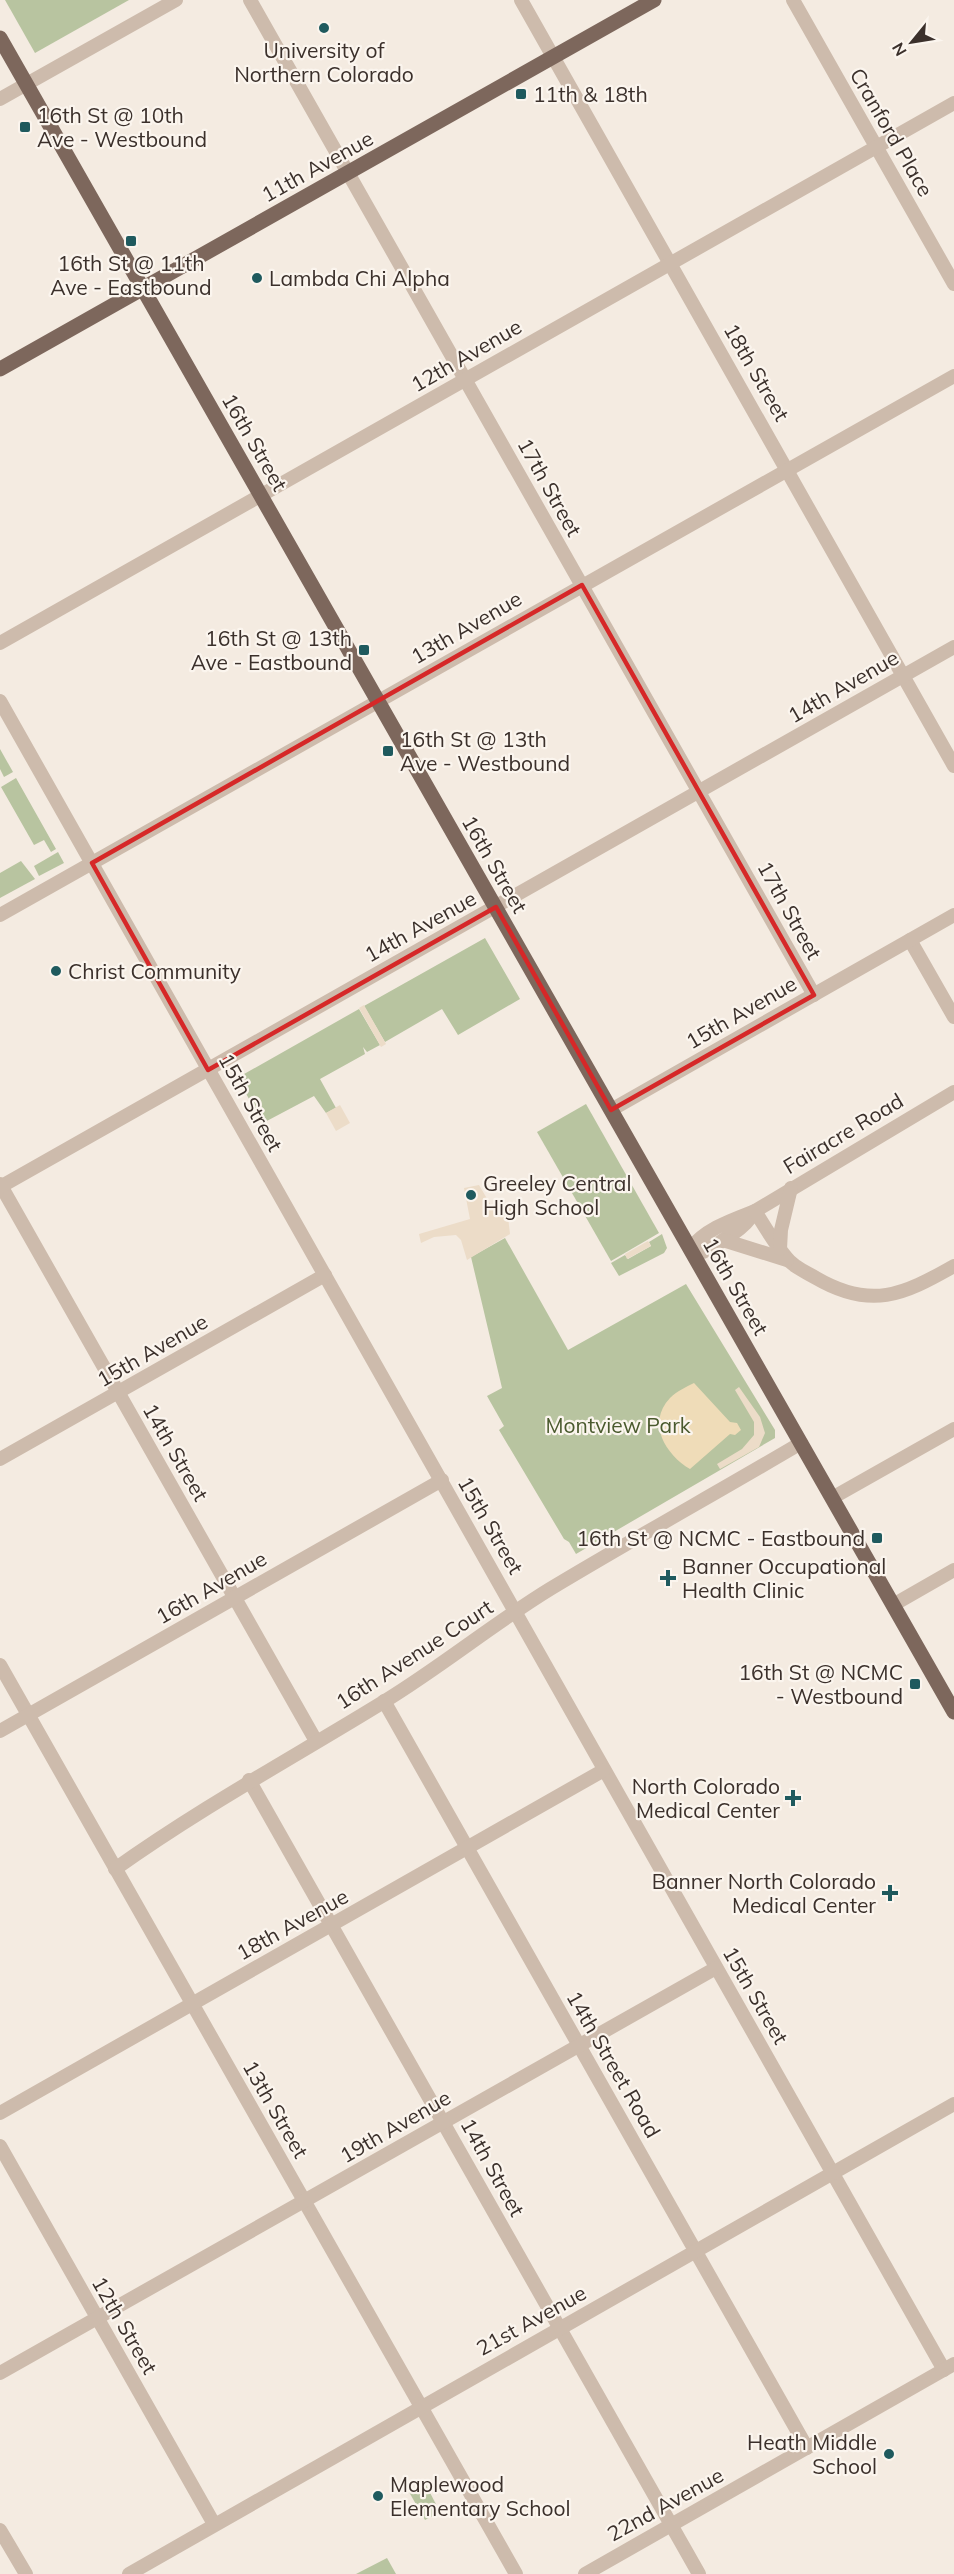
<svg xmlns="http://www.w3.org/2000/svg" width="954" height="2574" viewBox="0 0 954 2574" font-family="Mulish,sans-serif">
	<rect width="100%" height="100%" fill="#f4ebe1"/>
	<!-- green -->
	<g fill="#b8c4a0">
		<path d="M 5,0 L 129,0 L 35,53 Z"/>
		<path d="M 0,749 L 13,772 L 4,777 L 0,769 Z"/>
		<path d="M 16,778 L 56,849 L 51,852 L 44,840 L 34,845 L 1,787 Z"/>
		<path d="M 58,852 L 64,863 L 39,876 L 34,866 Z"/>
		<path d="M 21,861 L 35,879 L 0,898 L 0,873 Z"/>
		<path d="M 485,938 L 520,999 L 458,1035 L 442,1009 L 385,1042 L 364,1006 Z"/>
		<path d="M 359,1009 L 380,1045 L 367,1052 L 363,1047 L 365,1054 L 320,1079 L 336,1108 L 326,1113 L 314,1096 L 263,1123 L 237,1078 Z"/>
		<path d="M 586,1104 L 659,1233 L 611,1261 L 537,1132 Z"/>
		<path d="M 662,1234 L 667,1248 L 664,1253 L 619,1276 L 611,1263 L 625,1255 L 628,1259 L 651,1246 L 649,1242 Z"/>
		<path d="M 505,1238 L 568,1350 L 686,1284 L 775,1430 L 775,1438 L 576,1554 L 569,1542 L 564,1539 L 499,1430 L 504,1426 L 487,1396 L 502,1388 L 471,1257 Z"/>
		<path d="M 425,2483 L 440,2512 L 425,2520 L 409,2492 Z"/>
		<path d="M 387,2558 L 396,2574 L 356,2574 Z"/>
	</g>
	<!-- sand -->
	<path fill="#efdcb8" d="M 694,1383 L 730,1422 L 737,1423 L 741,1430 L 735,1435 L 730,1434 L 690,1469 C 666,1455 646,1423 670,1398 C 677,1391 686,1387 694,1383 Z"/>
	<!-- plaza -->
	<g fill="#ecdcc8">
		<path d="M 364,1005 L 386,1044 L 381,1047 L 359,1008 Z"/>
		<path d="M 340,1105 L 350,1123 L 336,1131 L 326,1113 Z"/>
		<path d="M 479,1185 L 492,1207 L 520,1201 L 520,1205 L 508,1217 L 510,1234 L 467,1260 L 461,1240 L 456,1235 L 434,1237 L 421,1243 L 419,1234 L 470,1219 L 464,1188 Z"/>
		<path d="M 648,1241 L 651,1246 L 627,1259 L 625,1254 Z"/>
		<path d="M 739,1387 L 760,1417 L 765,1433 L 759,1447 L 720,1469 L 717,1464 L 742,1449 L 754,1435 L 754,1422 L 735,1390 Z"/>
	</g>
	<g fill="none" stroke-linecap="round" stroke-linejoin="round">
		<!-- minor -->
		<g stroke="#cdbbac" stroke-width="14">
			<path d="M 250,0 L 814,995"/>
			<path d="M 521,0 L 954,766"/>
			<path d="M 793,0 L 954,284"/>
			<path d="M 0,99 L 176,0"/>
			<path d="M 0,643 L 954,103"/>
			<path d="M 0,701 L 944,2370"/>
			<path d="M 0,915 L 954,376"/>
			<path d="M 910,940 L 954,1017"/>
			<path d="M 611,1110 L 954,915"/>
			<path d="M 0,1184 L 316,1741"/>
			<path d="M 0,1187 L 954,647"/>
			<path d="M 755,1211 C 745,1229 720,1243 703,1252 L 690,1249 C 705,1229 732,1220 755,1211 L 954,1092"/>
			<path d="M 755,1211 C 765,1227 774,1243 786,1257 C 793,1267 806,1272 816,1278 C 871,1310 903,1295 954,1266"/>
			<path d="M 723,1240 L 787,1260"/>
			<path d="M 780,1249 L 781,1230 L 791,1188"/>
			<path d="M 0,1459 L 325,1275"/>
			<path d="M 832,1498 L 954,1429"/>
			<path d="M 893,1605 L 954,1570"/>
			<path d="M 0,1665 L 516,2574"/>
			<path d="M 384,1701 L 807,2448"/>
			<path d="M 0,1731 L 442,1480"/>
			<path d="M 249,1780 L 699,2574"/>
			<path d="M 115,1869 C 202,1807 294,1757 385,1701 C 442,1666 493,1624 550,1589 C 633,1539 718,1492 801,1443"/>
			<path d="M 0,2113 L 604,1770"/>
			<path d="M 0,2146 L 214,2524"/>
			<path d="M 0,2373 L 716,1968"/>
			<path d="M 0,2530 L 26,2574"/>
			<path d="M 129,2574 L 954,2104"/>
			<path d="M 585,2574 L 954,2364"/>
		</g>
		<!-- major -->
		<g stroke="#7d675c" stroke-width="15">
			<path d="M 0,38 L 954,1712"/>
			<path d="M 0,369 L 654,0"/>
		</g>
	</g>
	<!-- marked area -->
	<path fill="none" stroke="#d62828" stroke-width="4.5" stroke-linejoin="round" d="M 582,585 L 814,995 L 611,1110 L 496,907 L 208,1070 L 92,863 Z"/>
	<!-- markers -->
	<g fill="#1f5a5e" stroke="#fbf5ee" stroke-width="2">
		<circle cx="324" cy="28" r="6"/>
		<rect x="515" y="88" width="12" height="12" rx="3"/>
		<rect x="19" y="121" width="12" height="12" rx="3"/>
		<rect x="125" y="235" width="12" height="12" rx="3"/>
		<circle cx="257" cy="278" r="6"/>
		<rect x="358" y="644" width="12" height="12" rx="3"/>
		<rect x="382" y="745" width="12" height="12" rx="3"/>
		<circle cx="56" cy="971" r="6"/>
		<circle cx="471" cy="1195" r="6"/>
		<rect x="871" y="1532" width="12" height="12" rx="3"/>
		<path d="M665 1569h6v6h6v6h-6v6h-6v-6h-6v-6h6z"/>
		<rect x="909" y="1678" width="12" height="12" rx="3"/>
		<path d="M790 1789h6v6h6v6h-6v6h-6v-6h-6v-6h6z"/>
		<path d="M887 1884h6v6h6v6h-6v6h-6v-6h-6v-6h6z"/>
		<circle cx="889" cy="2454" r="6"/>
		<circle cx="378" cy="2496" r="6"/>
	</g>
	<g text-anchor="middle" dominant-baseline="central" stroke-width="4.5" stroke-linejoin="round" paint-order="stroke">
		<!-- poi labels -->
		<g font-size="21" fill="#3b302b" stroke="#fbf5ee" text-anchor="start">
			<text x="324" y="50" text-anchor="middle">University of<tspan x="324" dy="24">Northern Colorado</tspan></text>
			<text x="533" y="94">11th &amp; 18th</text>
			<text x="37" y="115">16th St @ 10th<tspan x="37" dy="24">Ave - Westbound</tspan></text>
			<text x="131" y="263" text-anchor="middle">16th St @ 11th<tspan x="131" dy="24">Ave - Eastbound</tspan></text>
			<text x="269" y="278">Lambda Chi Alpha</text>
			<text x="352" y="638" text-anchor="end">16th St @ 13th<tspan x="352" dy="24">Ave - Eastbound</tspan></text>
			<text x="400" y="739">16th St @ 13th<tspan x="400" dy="24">Ave - Westbound</tspan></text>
			<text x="68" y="971">Christ Community</text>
			<text x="483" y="1183">Greeley Central<tspan x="483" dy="24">High School</tspan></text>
			<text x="865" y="1538" text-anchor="end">16th St @ NCMC - Eastbound</text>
			<text x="682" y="1566">Banner Occupational<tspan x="682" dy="24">Health Clinic</tspan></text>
			<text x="903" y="1672" text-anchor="end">16th St @ NCMC<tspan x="903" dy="24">- Westbound</tspan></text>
			<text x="780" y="1786" text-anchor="end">North Colorado<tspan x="780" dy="24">Medical Center</tspan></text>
			<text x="876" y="1881" text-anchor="end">Banner North Colorado<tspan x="876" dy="24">Medical Center</tspan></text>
			<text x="877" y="2442" text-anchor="end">Heath Middle<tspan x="877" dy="24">School</tspan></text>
			<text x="390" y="2484">Maplewood<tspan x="390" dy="24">Elementary School</tspan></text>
		</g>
		<!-- street labels -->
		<g font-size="21" fill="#3b302b" stroke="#fbf5ee">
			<text transform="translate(892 132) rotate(60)">Cranford Place</text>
			<text transform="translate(317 166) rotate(-29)">11th Avenue</text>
			<text transform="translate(466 355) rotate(-30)">12th Avenue</text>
			<text transform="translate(757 372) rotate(60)">18th Street</text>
			<text transform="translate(255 442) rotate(60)">16th Street</text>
			<text transform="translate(550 487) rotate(61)">17th Street</text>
			<text transform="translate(466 627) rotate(-30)">13th Avenue</text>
			<text transform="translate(843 686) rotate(-30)">14th Avenue</text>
			<text transform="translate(495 864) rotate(60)">16th Street</text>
			<text transform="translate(790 910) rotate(61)">17th Street</text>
			<text transform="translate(420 926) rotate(-29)">14th Avenue</text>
			<text transform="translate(741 1012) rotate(-30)">15th Avenue</text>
			<text transform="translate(251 1102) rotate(61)">15th Street</text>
			<text transform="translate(843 1133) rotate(-31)">Fairacre Road</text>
			<text transform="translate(736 1286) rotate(60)">16th Street</text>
			<text transform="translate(152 1350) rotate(-30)">15th Avenue</text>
			<text transform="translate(176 1452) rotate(60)">14th Street</text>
			<text transform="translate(491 1525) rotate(60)">15th Street</text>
			<text transform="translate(211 1587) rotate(-30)">16th Avenue</text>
			<text transform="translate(414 1654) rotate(-33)">16th Avenue Court</text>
			<text transform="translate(292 1924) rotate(-29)">18th Avenue</text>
			<text transform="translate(756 1995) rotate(60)">15th Street</text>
			<text transform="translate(614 2064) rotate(60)">14th Street Road</text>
			<text transform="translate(276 2109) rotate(60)">13th Street</text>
			<text transform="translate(395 2126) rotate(-30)">19th Avenue</text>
			<text transform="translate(493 2167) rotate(61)">14th Street</text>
			<text transform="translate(531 2320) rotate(-29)">21st Avenue</text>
			<text transform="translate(125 2325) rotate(60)">12th Street</text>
			<text transform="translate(665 2504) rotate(-29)">22nd Avenue</text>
		</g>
		<!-- park labels -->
		<g font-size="21" fill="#4a5a2e" stroke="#fbf5ee">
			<text x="618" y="1425">Montview Park</text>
		</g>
	</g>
	<!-- north arrow -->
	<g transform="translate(912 42) rotate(240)" stroke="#fbf5ee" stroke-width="4.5" paint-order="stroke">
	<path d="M0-4.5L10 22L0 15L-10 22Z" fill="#3b302b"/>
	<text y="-9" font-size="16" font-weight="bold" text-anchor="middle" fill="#3b302b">N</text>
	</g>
</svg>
